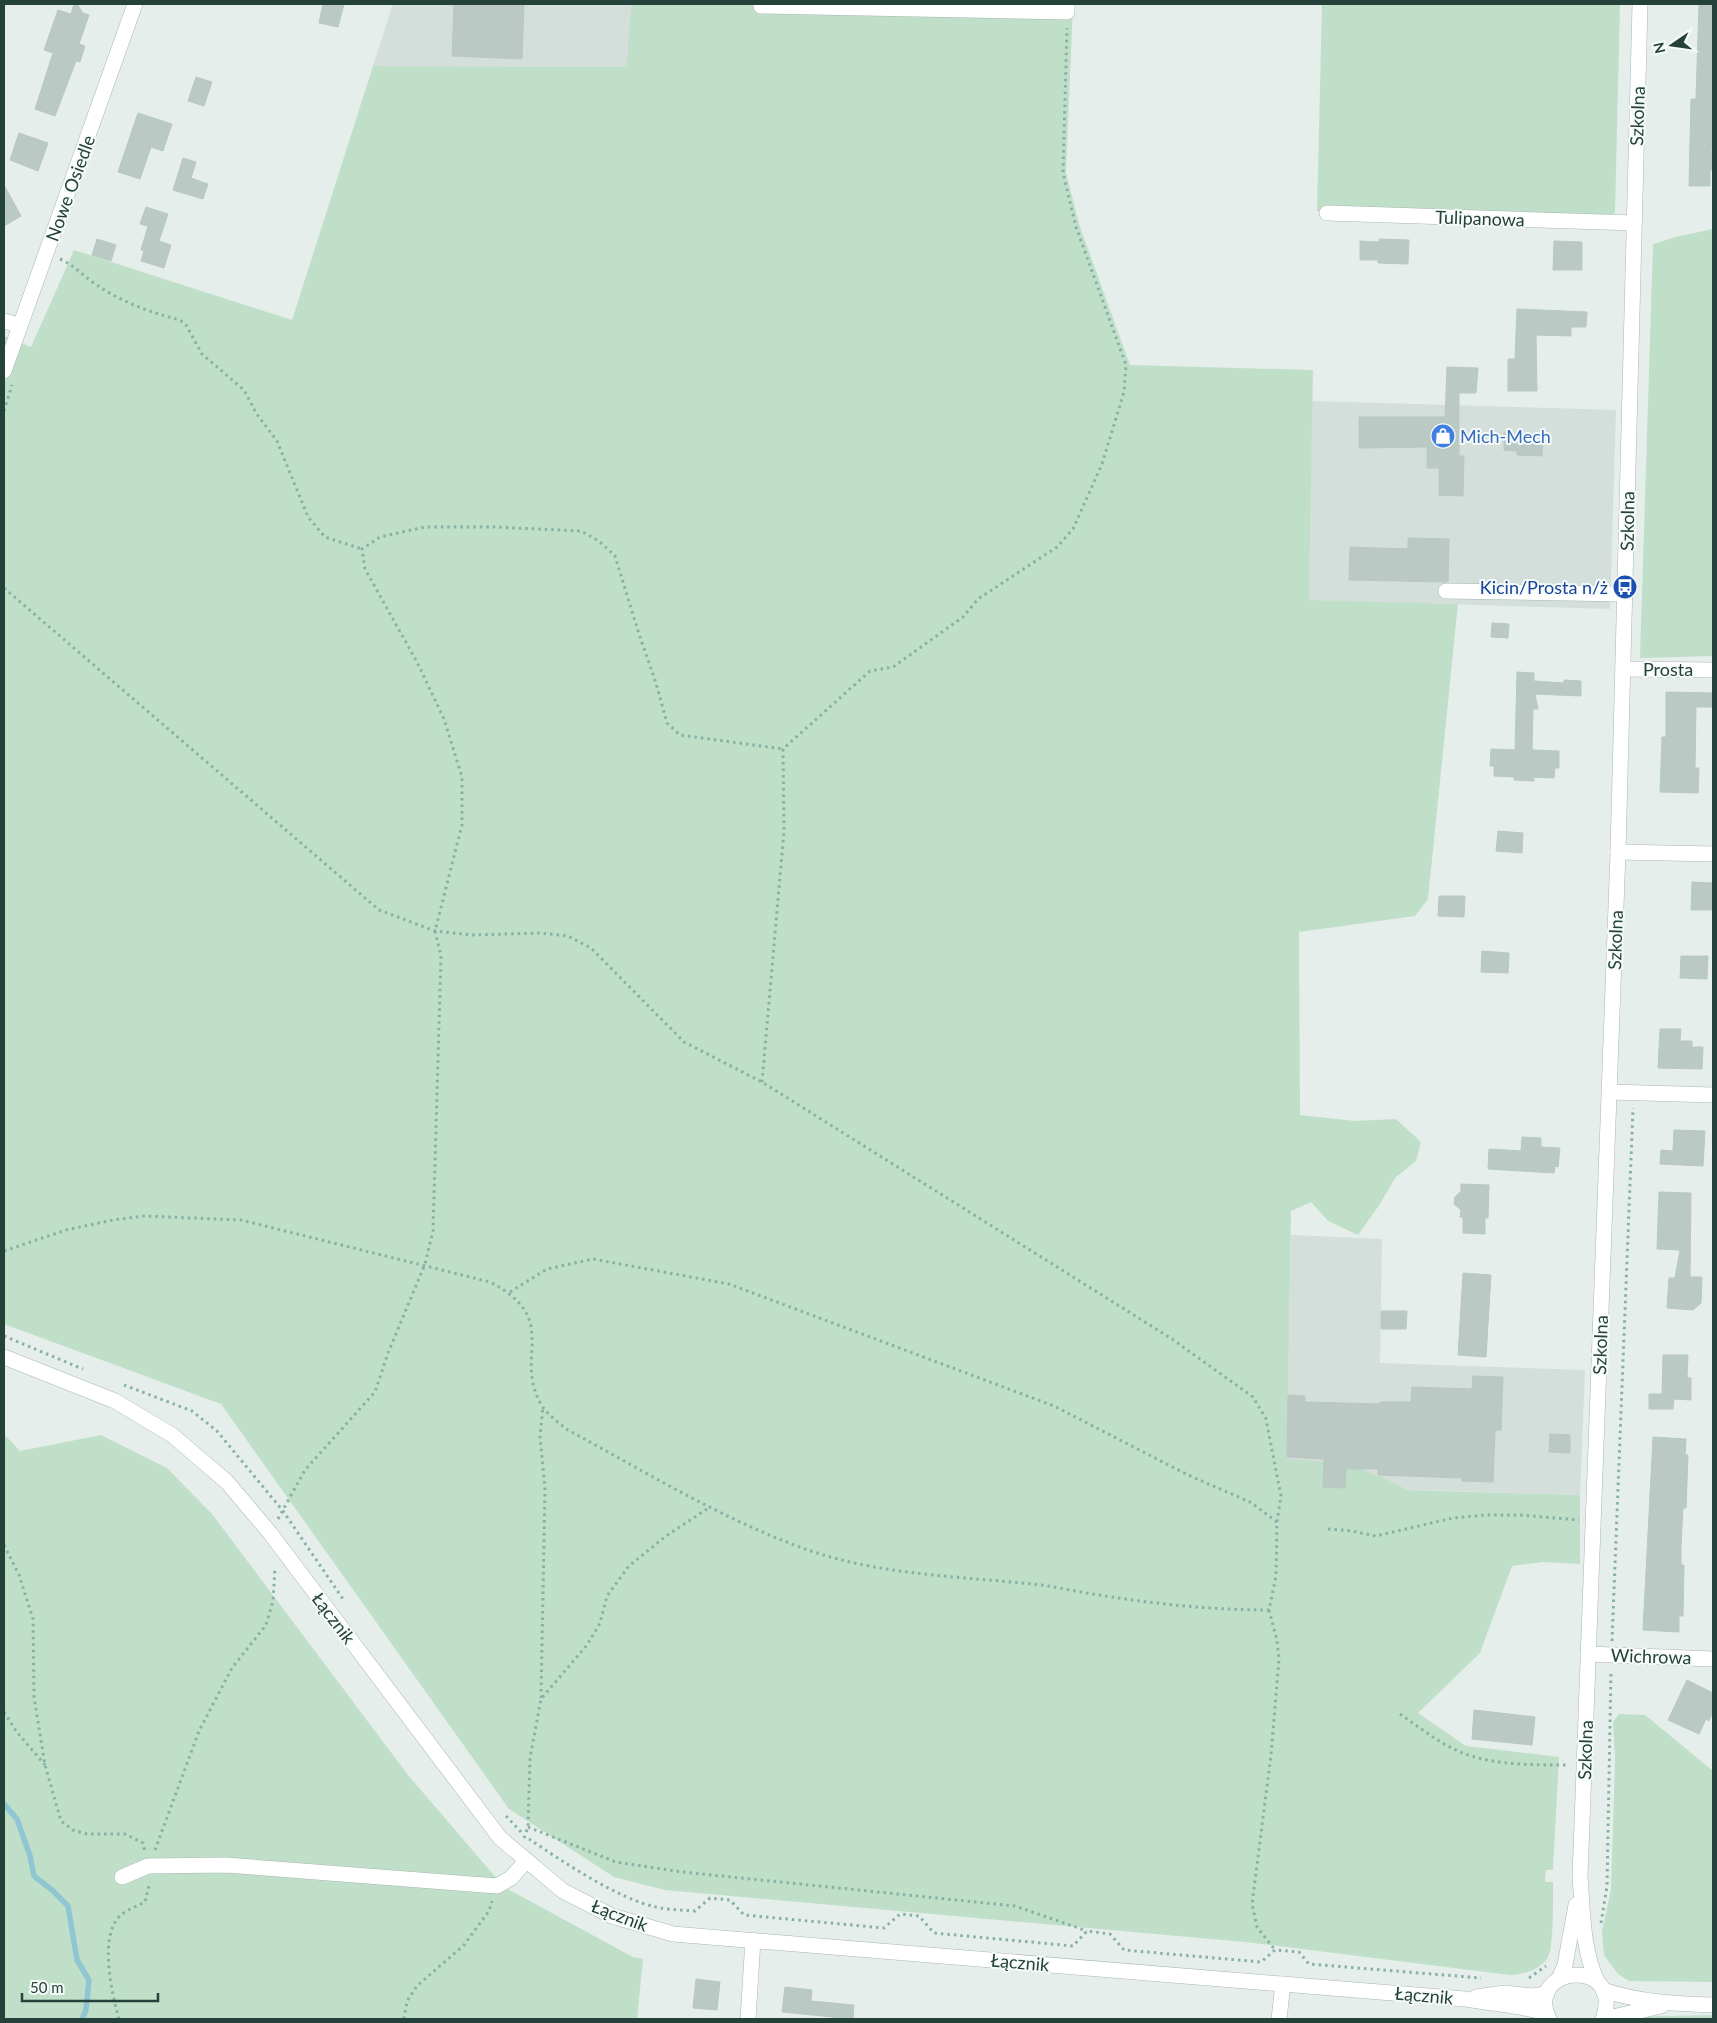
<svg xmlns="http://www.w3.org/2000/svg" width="1717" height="2023" viewBox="0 0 1717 2023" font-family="Lato,sans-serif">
	<rect width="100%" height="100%" fill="#e6eeeb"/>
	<!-- built -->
	<g fill="#d4deda">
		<path d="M 393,4 L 631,4 L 628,67 L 373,66 Z"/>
		<path d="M 1312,401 L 1616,410 L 1610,609 L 1309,600 Z"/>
		<path d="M 1291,1235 L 1382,1239 L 1380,1363 L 1585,1370 L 1580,1495 L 1286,1486 Z"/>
	</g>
	<!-- green -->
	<g fill="#bfdfc8">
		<path d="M 631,4 L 1073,4 L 1066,173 L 1080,227 L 1130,365 L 1313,370 L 1309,600 L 1458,604 L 1428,899 L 1415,916 L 1299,932 L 1300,1115 L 1355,1121 L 1396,1119 L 1421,1142 L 1416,1161 L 1395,1178 L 1380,1204 L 1358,1235 L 1328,1221 L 1311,1202 L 1291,1211 L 1287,1459 L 1354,1464 C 1370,1476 1390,1478 1406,1490 L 1580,1495 L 1580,1564 L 1542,1562 L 1512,1566 L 1480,1653 L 1418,1713 L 1466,1746 L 1559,1757 L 1553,1870 L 1546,1870 L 1545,1882 L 1553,1882 C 1553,1896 1554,1947 1548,1957 C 1541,1969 1524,1975 1510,1975 L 1245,1942 L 665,1890 L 614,1877 L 509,1809 L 221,1404 L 4,1324 L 4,336 L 31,347 L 74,250 L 292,320 L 373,66 L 627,67 Z"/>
		<path d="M 1322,4 L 1620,4 L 1615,212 L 1607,221 L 1317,211 Z"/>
		<path d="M 1713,229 L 1713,656 L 1640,658 L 1653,244 L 1676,237 Z"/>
		<path d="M 4,1434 L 20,1451 L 101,1435 L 167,1468 L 212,1514 L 408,1775 L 504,1887 L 633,1957 L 643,1959 L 637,2019 L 4,2019 Z"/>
		<path d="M 1619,1714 L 1645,1715 L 1713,1771 L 1713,1982 L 1629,1981 L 1618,1974 L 1604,1955 L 1602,1932 L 1611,1889 L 1615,1760 L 1613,1722 Z"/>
		<path d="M 1713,2015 L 1713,2019 L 1621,2019 L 1626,2017 Z"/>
	</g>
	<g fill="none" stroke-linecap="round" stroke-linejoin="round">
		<!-- stream -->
		<path stroke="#8fc6d2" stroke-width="5.5" d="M 4,1804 L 17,1819 L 30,1856 L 34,1876 L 52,1890 L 68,1906 L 77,1960 L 89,1980 L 86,2010 L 82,2019"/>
	</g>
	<!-- building -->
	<g fill="#bbc9c4" stroke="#b8c8c2">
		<path d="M 74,4 L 77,4 L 83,13 L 89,15 L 79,44 L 85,46 L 80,62 L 76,61 L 55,116 L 35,109 L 53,53 L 44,50 L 58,10 L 71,14 Z"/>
		<path d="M 323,4 L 344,4 L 338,27 L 319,23 Z"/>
		<path d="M 454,4 L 524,4 L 522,59 L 452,56 Z"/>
		<path d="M 1699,4 L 1713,4 L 1713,117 L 1711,154 L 1713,154 L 1713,170 L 1710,170 L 1710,186 L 1689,186 L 1691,99 L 1696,99 Z"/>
		<path d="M 196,77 L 212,82 L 204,106 L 188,101 Z"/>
		<path d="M 138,113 L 172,124 L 163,151 L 151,147 L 140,179 L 118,172 Z"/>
		<path d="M 19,133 L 48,143 L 38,171 L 10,160 Z"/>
		<path d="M 183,158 L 196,162 L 191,178 L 208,184 L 203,199 L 173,190 Z"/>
		<path d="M 4,185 L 21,216 L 4,226 Z"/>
		<path d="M 146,207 L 168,214 L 159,241 L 171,245 L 164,268 L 141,261 L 144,251 L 141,250 L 148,226 L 140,224 Z"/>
		<path d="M 97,239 L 116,245 L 111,261 L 92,255 Z"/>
		<path d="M 1379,239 L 1409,240 L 1408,264 L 1378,263 L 1378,260 L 1360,260 L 1360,241 L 1379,242 Z"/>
		<path d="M 1554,241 L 1582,242 L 1582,270 L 1553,270 Z"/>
		<path d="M 1517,309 L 1587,312 L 1586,327 L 1571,327 L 1571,336 L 1536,335 L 1537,391 L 1508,391 L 1508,359 L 1515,359 Z"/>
		<path d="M 1447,367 L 1478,368 L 1476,393 L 1459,393 L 1459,456 L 1464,456 L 1463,496 L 1439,495 L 1439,468 L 1427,468 L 1427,447 L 1359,448 L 1359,417 L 1445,417 Z"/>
		<path d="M 1504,433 L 1534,434 L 1533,441 L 1543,442 L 1542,456 L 1517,455 L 1517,451 L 1504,450 Z"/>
		<path d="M 1408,538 L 1449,539 L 1448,582 L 1349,580 L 1350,547 L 1408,549 Z"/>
		<path d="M 1492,623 L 1509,624 L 1508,638 L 1491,637 Z"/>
		<path d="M 1517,672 L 1534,673 L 1534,681 L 1564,683 L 1564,680 L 1581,681 L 1581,696 L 1535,694 L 1538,709 L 1533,709 L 1532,750 L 1559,751 L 1559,768 L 1555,768 L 1554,778 L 1534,777 L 1534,781 L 1514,780 L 1514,777 L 1494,776 L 1494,766 L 1490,766 L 1491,749 L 1515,750 Z"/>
		<path d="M 1666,692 L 1713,693 L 1713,707 L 1696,707 L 1695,768 L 1699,768 L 1698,793 L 1660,792 L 1662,737 L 1666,737 Z"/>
		<path d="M 1498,831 L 1523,833 L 1522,853 L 1496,851 Z"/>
		<path d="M 1692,882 L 1713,883 L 1713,910 L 1691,910 Z"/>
		<path d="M 1439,896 L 1465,896 L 1464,917 L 1438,916 Z"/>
		<path d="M 1482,951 L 1509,953 L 1508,973 L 1481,972 Z"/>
		<path d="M 1681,956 L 1708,956 L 1707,979 L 1680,978 Z"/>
		<path d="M 1660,1029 L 1681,1029 L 1680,1041 L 1692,1041 L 1692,1047 L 1703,1047 L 1702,1069 L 1658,1068 Z"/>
		<path d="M 1674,1130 L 1705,1131 L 1703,1166 L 1660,1164 L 1661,1150 L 1673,1151 Z"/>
		<path d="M 1522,1137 L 1541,1138 L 1541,1147 L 1560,1148 L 1558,1167 L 1555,1166 L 1554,1173 L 1488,1169 L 1489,1149 L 1521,1151 Z"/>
		<path d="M 1461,1184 L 1489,1185 L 1488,1218 L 1485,1218 L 1485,1234 L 1463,1233 L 1463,1217 L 1460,1217 L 1461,1210 L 1454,1204 L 1455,1197 L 1461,1191 Z"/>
		<path d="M 1659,1192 L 1691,1193 L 1690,1277 L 1702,1277 L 1701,1303 L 1693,1310 L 1667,1308 L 1669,1278 L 1675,1278 L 1680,1250 L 1657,1249 Z"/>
		<path d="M 1463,1273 L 1491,1275 L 1486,1357 L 1458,1355 Z"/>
		<path d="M 1381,1311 L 1407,1311 L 1406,1329 L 1381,1329 Z"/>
		<path d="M 1663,1355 L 1688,1355 L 1687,1378 L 1691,1378 L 1691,1400 L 1674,1399 L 1673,1409 L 1649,1409 L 1649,1394 L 1662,1394 Z"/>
		<path d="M 1473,1376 L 1503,1377 L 1501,1430 L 1495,1430 L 1493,1482 L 1462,1481 L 1462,1478 L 1378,1475 L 1378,1469 L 1346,1469 L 1345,1488 L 1323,1487 L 1324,1459 L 1287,1457 L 1288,1395 L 1305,1396 L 1305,1402 L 1380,1404 L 1380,1402 L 1411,1402 L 1412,1387 L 1472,1389 Z"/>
		<path d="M 1550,1434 L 1570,1435 L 1570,1453 L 1549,1452 Z"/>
		<path d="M 1653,1437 L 1686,1439 L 1685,1455 L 1688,1455 L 1686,1508 L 1683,1508 L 1681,1546 L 1681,1565 L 1684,1565 L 1683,1616 L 1679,1616 L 1679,1632 L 1643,1630 Z"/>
		<path d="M 1687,1680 L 1713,1693 L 1713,1711 L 1709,1721 L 1706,1719 L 1699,1734 L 1668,1720 Z"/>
		<path d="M 1474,1710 L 1535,1717 L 1532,1745 L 1472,1739 Z"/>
		<path d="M 696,1979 L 720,1982 L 717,2010 L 693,2008 Z"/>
		<path d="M 785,1987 L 812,1990 L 811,2001 L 854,2005 L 853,2019 L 833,2019 L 833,2017 L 782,2012 Z"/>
	</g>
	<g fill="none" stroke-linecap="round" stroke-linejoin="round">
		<defs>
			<g id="minor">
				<path d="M 761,6 L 1067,12 L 1067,4"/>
				<path d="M 1327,213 L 1634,223"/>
				<path d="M 4,321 L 19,325"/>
				<path d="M 4,371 L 135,4"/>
				<path d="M 1446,591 L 1625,594"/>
				<path d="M 1623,669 L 1713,670"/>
				<path d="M 1618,852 L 1713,854"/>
				<path d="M 1610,1092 L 1713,1095"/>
				<path d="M 4,1357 L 115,1401 L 172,1435 L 227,1482 L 270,1533 L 500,1838 L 563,1891 L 612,1916 L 673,1934 L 1465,1999 C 1492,2004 1520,2005 1546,2013"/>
				<path d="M 1588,1654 L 1713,1659"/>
				<path d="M 122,1877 L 148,1866 L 226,1865 L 497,1886 L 511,1878 L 526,1861"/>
				<path d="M 1559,1979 L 1565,1965 L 1576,1905"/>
				<path d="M 1597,1981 C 1582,1948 1583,1913 1580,1877 L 1618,852 L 1640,4"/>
				<path d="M 1603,1990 C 1639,2002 1675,2004 1713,2005"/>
				<path d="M 1476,1997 L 1505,1993 L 1532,1996 L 1547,1994"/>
				<path d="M 748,2019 L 753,1940"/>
				<path d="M 1279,2019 L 1283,1984"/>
				<path d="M 1549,2019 C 1523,1965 1625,1956 1603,2019"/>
				<path d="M 1604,2019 L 1661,2006"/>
			</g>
		</defs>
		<!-- minor casing -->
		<use href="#minor" stroke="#a8b7b2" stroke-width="16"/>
		<!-- path -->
		<g stroke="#87b1a5" stroke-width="3" stroke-dasharray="2.5 4" stroke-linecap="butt">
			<path d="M 60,259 C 74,265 82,275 94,283 C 121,302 149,312 180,320 L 186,325 L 202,354 L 244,390 L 256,413 L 277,441 L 308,517 L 325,537 L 362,549"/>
			<path d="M 4,411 L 12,385"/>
			<path d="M 4,588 L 379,910 L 435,931 L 472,935 L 540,933 L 568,936 L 591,948 L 684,1042 L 762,1082 L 1172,1339 L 1253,1397 L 1266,1419 L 1281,1496 L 1277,1522 L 1276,1576 L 1269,1610 C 1212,1610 1155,1604 1099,1595 C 1077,1592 1054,1586 1032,1584 C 956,1576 880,1575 808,1550 C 723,1520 646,1472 568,1430 C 559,1423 549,1416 542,1406 C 512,1356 563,1320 490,1282 L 241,1220 L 144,1216 L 113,1220 L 66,1230 L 4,1251"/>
			<path d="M 762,1082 L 784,831 L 783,749 L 870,671 L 893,667 L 963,617 L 978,599 L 1057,547 L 1073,529 L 1102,464 L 1124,392 L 1126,365 L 1076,227 L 1063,173 L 1067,28"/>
			<path d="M 510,1292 L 547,1269 L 593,1259 L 729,1284 L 1054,1406 L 1188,1475 L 1250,1502 L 1277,1522"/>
			<path d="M 4,1336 L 83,1369"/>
			<path d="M 124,1385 L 192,1411 L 217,1431 L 283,1511 L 345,1602"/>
			<path d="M 278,1519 L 305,1470 L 375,1392 L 388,1353 L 425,1264 L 433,1231 L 441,956 L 435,931 L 462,825 L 462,777 L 444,719 L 417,662 L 365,569 L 362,549 L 380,537 L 425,527 L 494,527 L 581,531 L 599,541 L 615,556 L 639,634 L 656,683 L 667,723 L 680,735 L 783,749"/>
			<path d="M 1328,1529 L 1352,1531 L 1376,1536 L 1453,1518 L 1485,1515 L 1520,1515 L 1579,1520"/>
			<path d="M 4,1545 L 19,1575 L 33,1619 L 34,1697 L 45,1765 L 61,1821 L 73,1830 L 87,1834 L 125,1834 L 143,1843 L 145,1852"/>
			<path d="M 1269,1610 L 1277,1640 L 1279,1659 L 1271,1755 L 1252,1904 L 1257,1927 L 1275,1950"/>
			<path d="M 1612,1641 L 1633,1108"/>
			<path d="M 541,1698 L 545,1488 L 540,1437 L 543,1406"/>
			<path d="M 4,1712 L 16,1731 L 45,1765"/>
			<path d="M 1400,1714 C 1416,1725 1431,1737 1448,1746 C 1483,1766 1531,1765 1569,1765"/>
			<path d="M 506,1816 L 521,1832"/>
			<path d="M 528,1827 L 616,1862 L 682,1872 L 1015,1906 L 1087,1931"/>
			<path d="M 524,1838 L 528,1827 L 530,1758 L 541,1699 L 587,1645 L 600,1623 L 607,1596 L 629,1566 L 666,1536 L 710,1507"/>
			<path d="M 529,1839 C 562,1861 618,1899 656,1907 C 669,1910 682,1910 695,1911 L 710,1898 L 730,1900 L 744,1915 L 884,1928 L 900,1914 L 919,1916 L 934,1933 L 1073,1946 L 1087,1931 L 1110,1934 L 1124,1950 L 1261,1962 L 1275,1950 L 1299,1952 L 1309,1964 L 1481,1978"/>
			<path d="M 155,1850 L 199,1731 L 232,1668 L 266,1625 L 273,1601 L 275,1568"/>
			<path d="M 1601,1923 L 1607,1886 L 1611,1670"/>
			<path d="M 1529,1978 L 1546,1966"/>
			<path d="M 119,2019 C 112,1995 98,1934 121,1915 C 127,1910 137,1906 145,1902 L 150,1882"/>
			<path d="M 404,2019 L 407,2001 L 417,1986 L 464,1945 L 489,1911 L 492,1901"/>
		</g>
		<!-- minor -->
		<use href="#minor" stroke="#fff" stroke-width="15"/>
	</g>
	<!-- icons -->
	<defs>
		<symbol id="shop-disc" viewBox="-11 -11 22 22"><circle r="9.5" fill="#3f7fe0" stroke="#f6fbf9"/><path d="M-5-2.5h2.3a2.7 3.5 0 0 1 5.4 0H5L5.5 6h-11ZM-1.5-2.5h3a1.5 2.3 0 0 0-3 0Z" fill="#fff"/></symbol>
		<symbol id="bus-disc" viewBox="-11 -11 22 22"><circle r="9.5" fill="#1a4fb4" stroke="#f6fbf9"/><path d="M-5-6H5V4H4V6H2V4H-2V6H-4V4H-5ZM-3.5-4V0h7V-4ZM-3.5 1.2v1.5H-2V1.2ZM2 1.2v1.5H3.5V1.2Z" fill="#fff"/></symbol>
	</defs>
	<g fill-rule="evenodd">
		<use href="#shop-disc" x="1429" y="422" width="28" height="28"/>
		<use href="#bus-disc" x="1611" y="573" width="28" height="28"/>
	</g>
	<g text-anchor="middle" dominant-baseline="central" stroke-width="4" stroke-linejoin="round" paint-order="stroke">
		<!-- street labels -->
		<g font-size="18" fill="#24413a" stroke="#f6fbf9">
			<text transform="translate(1637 116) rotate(-88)">Szkolna</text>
			<text transform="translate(70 188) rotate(-70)">Nowe Osiedle</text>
			<text transform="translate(1480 218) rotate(2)">Tulipanowa</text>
			<text transform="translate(1627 521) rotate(-89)">Szkolna</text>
			<text x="1668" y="669">Prosta</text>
			<text transform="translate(1615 940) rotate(-88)">Szkolna</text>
			<text transform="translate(1600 1345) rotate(-88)">Szkolna</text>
			<text transform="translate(334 1618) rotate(53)">Łącznik</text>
			<text transform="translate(1651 1656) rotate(2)">Wichrowa</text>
			<text transform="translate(1585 1750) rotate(-88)">Szkolna</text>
			<text transform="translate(620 1915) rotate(21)">Łącznik</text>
			<text transform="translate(1020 1962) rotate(5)">Łącznik</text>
			<text transform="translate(1424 1995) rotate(5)">Łącznik</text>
		</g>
		<!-- shop labels -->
		<g font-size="18" fill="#366cbe" stroke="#f6fbf9" text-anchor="start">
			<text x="1460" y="436">Mich-Mech</text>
		</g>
		<!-- transit labels -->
		<g font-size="18" fill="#164399" stroke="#f6fbf9" text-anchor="end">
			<text x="1608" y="587">Kicin/Prosta n/ż</text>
		</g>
	</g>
	<!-- border -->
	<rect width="1717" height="2023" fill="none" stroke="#24413a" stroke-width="10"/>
	<!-- north arrow -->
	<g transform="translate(1672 45) rotate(257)" stroke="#f6fbf9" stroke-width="4" paint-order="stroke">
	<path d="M0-4L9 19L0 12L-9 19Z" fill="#24413a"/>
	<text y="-8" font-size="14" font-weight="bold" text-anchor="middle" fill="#24413a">N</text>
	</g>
	<!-- scale -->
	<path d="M22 1993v8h136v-8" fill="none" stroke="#24413a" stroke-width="2.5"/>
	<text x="30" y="1993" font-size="15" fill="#24413a" stroke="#f6fbf9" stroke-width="4" paint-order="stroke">50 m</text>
</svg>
